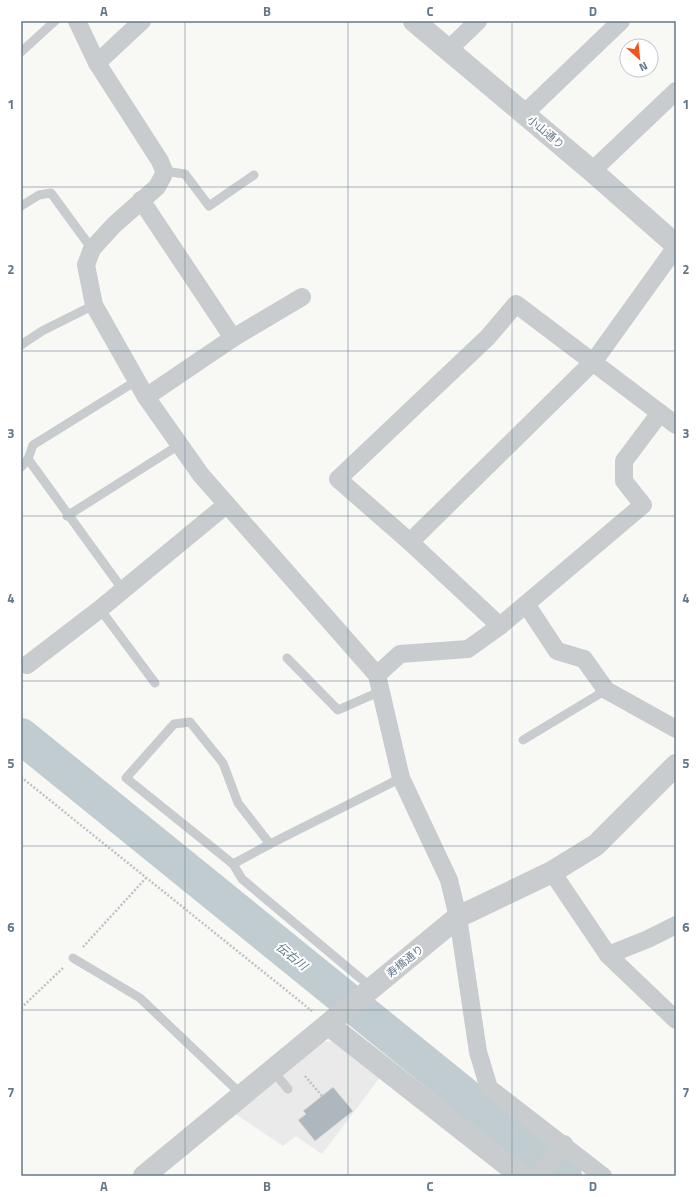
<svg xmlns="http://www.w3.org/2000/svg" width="697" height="1197" viewBox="0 0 697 1197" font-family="'Titillium Web','Noto Sans JP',sans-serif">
	<rect width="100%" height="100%" fill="#f8f8f5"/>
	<!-- built -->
	<path fill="#e9eae9" d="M 337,1041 L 381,1076 L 322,1154 L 296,1136 L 283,1146 L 234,1113 L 322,1042 Z"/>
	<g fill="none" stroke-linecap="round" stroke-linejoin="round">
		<!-- river -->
		<path stroke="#c1ccd1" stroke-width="36" d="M 21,736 L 564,1176"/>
	</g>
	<!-- building -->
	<path fill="#aeb7bd" stroke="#dadad8" d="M 333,1087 L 353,1111 L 315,1141 L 298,1120 L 306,1114 L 303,1111 Z"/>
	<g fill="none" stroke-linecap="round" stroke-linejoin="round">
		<!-- path -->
		<g stroke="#bfc2c4" stroke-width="2.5" stroke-dasharray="2 2" stroke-linecap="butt">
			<path d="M 21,777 L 312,1011"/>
			<path d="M 83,947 L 146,878"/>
			<path d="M 21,1008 L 63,968"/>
			<path d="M 305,1076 L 322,1096"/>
		</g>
		<!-- service -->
		<g stroke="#c8cccf" stroke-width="9">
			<path d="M 21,52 L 55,21"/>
			<path d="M 164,171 L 185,174 L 209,206 L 254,175"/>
			<path d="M 21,206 L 39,195 L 51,193 L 92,249"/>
			<path d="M 21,345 L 42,331 L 94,305"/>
			<path d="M 28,459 L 123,590"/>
			<path d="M 21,467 L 28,459 L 33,445 L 136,381"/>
			<path d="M 67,516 L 179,445"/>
			<path d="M 100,609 L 155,683"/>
			<path d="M 287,658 L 338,710 L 381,691"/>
			<path d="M 523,740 L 606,690"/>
			<path d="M 270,844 L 233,864 L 242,879 L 372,988"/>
			<path d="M 233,864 L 126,778 L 174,724 L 190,722 L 223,763 L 238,803 L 270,844 L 401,778"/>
			<path d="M 73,958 L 140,998 L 242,1095"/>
			<path d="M 273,1071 L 288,1089"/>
		</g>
		<!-- minor -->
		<g stroke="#c8cccf" stroke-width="18">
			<path d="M 77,21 L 97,63 L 160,161 L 164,171 L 163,176 L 157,187 L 114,225 L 92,249 L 86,265 L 94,305 L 146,397 L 201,475 L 377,675 L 401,778 L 449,880 L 458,917 L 478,1052 L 489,1088 L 603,1176"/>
			<path d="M 448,50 L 478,21"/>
			<path d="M 97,63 L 142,21"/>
			<path d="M 524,114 L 621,21"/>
			<path d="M 592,171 L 676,91"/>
			<path d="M 141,200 L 233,338"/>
			<path d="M 146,397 L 233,338 L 302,297"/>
			<path d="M 410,542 L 594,361 L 676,247"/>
			<path d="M 526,604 L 557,651 L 584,659 L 606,690 L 676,729"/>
			<path d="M 500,626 L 410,542 L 338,479 L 488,337 L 516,304 L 676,425"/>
			<path d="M 27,665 L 100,609 L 226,505"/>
			<path d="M 377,675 L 400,654 L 468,649 L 500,626 L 643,505 L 624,481 L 624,461 L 660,413"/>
			<path d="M 552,872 L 608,955 L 676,1020"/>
			<path d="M 608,955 L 648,939 L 676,925"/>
			<path d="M 538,1176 L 564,1144"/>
		</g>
		<!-- tertiary -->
		<g stroke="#c8cccf" stroke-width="22">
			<path d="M 414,21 L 592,171 L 676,245"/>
			<path d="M 329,1025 L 521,1176"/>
			<path d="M 144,1176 L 458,917 L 552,872 L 596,845 L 676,765"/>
		</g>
	</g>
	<!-- grid -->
	<path fill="none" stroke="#657889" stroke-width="1" stroke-opacity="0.55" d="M 185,21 L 185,1176M 348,21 L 348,1176M 512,21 L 512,1176M 21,187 L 676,187M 21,351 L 676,351M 21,516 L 676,516M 21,681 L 676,681M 21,846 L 676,846M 21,1010 L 676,1010"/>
	<g text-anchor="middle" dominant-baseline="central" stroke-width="4" stroke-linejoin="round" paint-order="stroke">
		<!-- street labels -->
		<g font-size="11" fill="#657889" stroke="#fff">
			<text transform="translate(546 132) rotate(40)">小山通り</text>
			<text transform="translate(405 961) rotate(-39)">寿橋通り</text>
		</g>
		<!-- water labels -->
		<g font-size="12" font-style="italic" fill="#617a84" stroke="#fff">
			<text transform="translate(292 956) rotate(39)">伝右川</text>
		</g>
	</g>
	<!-- border -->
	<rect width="697" height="1197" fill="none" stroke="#ffffff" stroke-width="44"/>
	<!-- north arrow -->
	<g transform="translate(639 58) rotate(153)"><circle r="19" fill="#ffffff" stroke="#c1c9d0"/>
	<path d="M0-3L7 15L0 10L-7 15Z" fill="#f0551e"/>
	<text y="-6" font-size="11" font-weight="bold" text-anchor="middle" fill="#657889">N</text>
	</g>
	<rect x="22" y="22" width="653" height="1153" fill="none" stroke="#657889" stroke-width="1.5"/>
	<g font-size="13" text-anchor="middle" font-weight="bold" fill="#657889">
		<text x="104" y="16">A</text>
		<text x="267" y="16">B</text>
		<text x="430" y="16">C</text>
		<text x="593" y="16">D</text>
		<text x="11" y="109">1</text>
		<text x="686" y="109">1</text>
		<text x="11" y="274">2</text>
		<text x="686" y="274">2</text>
		<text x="11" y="438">3</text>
		<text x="686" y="438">3</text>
		<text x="11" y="603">4</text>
		<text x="686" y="603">4</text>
		<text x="11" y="768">5</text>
		<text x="686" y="768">5</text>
		<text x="11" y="932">6</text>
		<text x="686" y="932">6</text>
		<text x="11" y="1097">7</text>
		<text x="686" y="1097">7</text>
		<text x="104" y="1191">A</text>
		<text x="267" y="1191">B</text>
		<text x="430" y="1191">C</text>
		<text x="593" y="1191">D</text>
	</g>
</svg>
